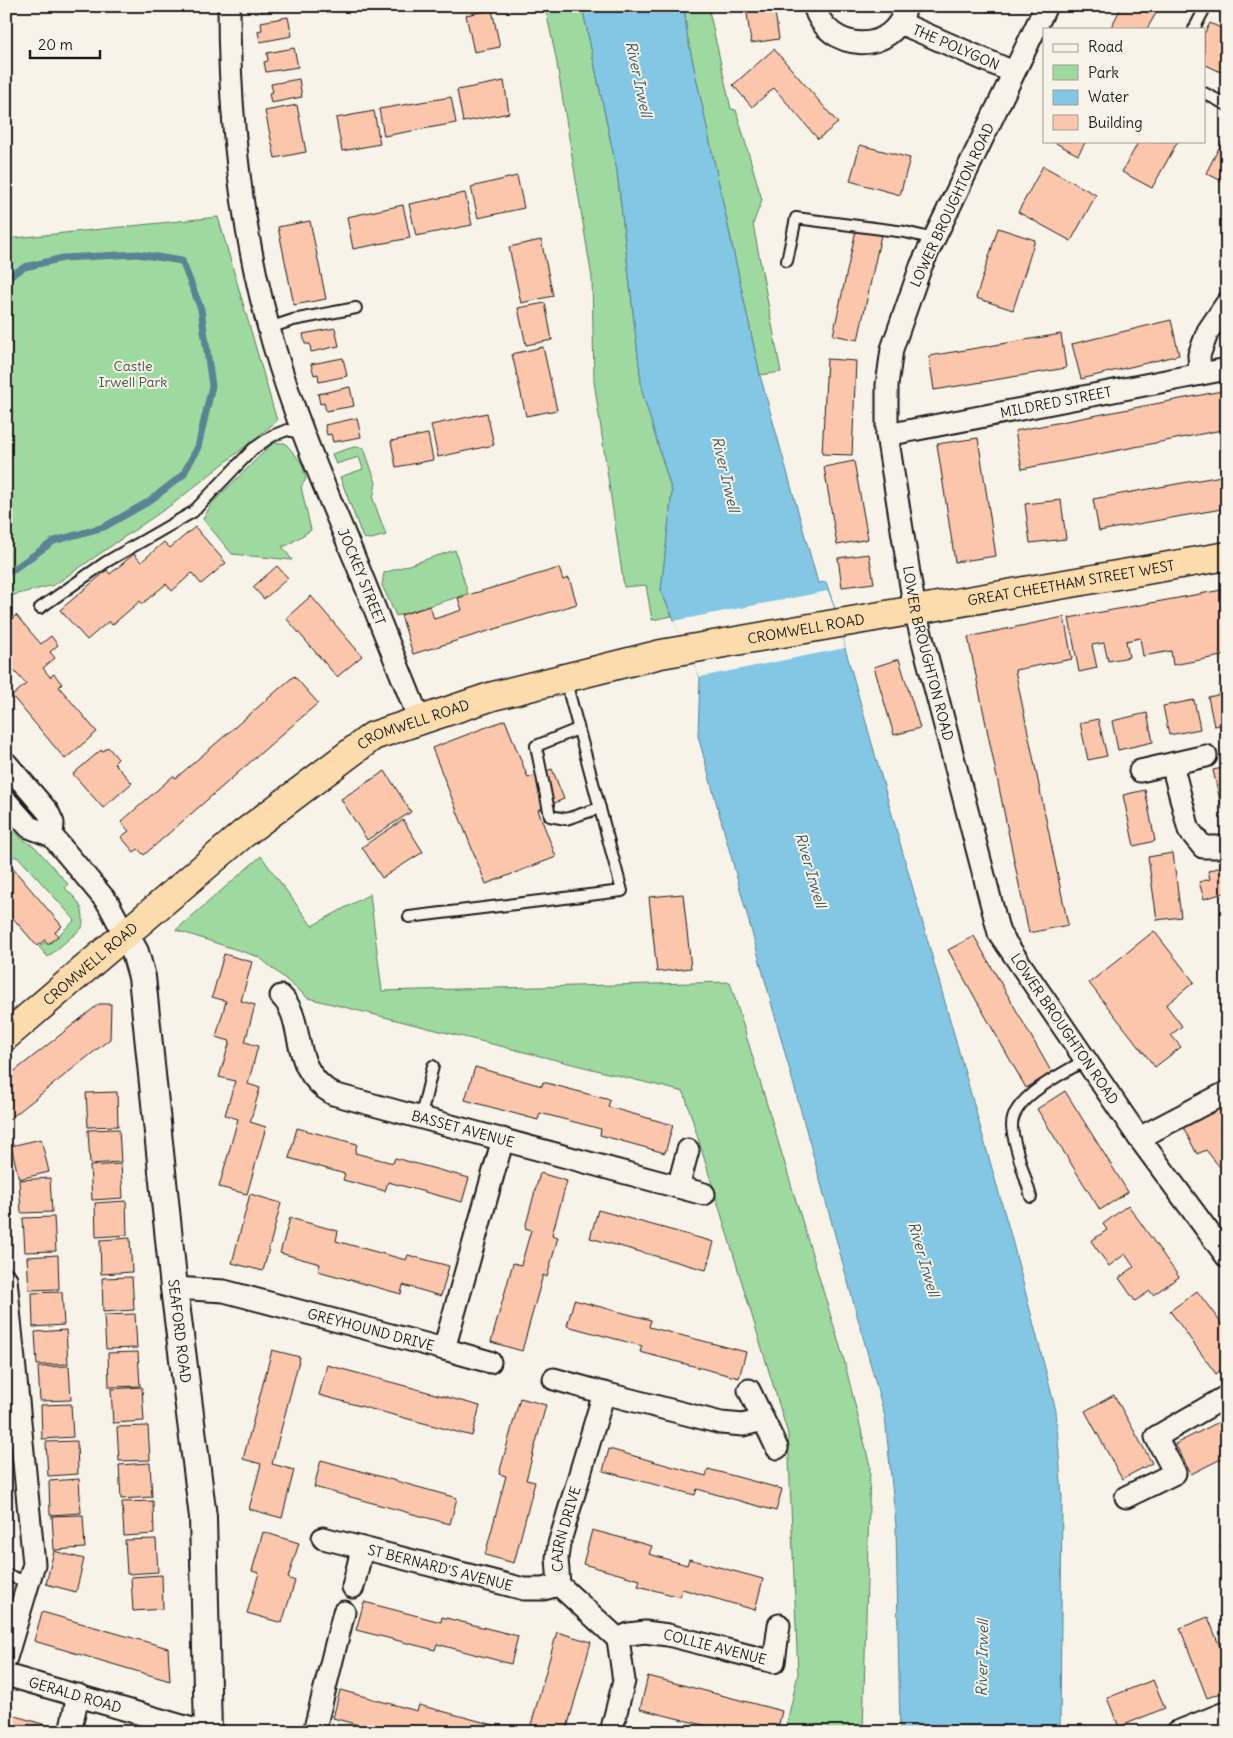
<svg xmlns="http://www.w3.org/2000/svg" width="1233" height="1738" viewBox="0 0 1233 1738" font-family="Delius,sans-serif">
	<rect width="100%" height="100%" fill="#f7f3e8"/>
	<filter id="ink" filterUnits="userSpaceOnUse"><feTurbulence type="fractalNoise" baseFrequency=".02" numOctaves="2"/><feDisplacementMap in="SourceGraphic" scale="10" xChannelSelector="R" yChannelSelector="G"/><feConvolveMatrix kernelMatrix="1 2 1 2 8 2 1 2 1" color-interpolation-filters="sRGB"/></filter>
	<g filter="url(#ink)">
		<!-- green -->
		<g fill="#9edaa0" stroke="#5d7b5e">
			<path d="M 545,6 L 582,6 L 617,171 L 642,391 L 672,492 L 661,591 L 672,616 L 652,620 L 646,585 L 624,587 L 594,381 L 592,278 L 556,58 Z"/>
			<path d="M 684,6 L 708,6 L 731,109 L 736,110 L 762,200 L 753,224 L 781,372 L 760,375 L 687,35 Z"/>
			<path d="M 218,217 L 277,421 L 174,503 L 54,585 L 6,597 L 6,239 Z"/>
			<path d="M 273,443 L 285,443 L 302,463 L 306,479 L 301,487 L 311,530 L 286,546 L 282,546 L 292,560 L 232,554 L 203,519 L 212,503 Z"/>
			<path d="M 354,447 L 364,448 L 376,483 L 373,499 L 386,535 L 371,539 L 363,538 L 340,477 L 363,469 L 359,457 L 336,464 L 332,454 Z"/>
			<path d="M 455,550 L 468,594 L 396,616 L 382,585 L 384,573 Z"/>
			<path d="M 6,821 L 21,838 L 35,847 L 68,884 L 65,888 C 78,900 86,909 82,928 L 48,957 L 39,947 L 45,942 L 48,945 L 75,920 L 19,858 L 6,854 Z"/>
			<path d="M 261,856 L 312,926 L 370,894 L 382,991 L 730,982 L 844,1360 L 870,1466 L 863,1732 L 785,1732 L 798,1674 L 788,1434 L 684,1092 L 308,998 L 259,957 L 176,930 Z"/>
		</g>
		<!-- water -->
		<path fill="#83c7e4" stroke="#5a8394" d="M 582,6 L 684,6 L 687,35 L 760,375 L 818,583 L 826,582 L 840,624 L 845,648 L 1011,1236 L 1056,1411 L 1062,1497 L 1060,1732 L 900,1732 L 896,1526 L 885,1417 L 698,736 L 700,677 L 661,591 L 672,492 L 642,391 L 617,171 Z"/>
		<!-- pier -->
		<path fill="#f7f3e8" d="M 828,591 L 840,624 L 845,648 L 700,677 L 674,621 Z"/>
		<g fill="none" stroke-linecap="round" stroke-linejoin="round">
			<!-- stream -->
			<path stroke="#5a8394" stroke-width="7" d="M 6,278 L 25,267 L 63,258 L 138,254 L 182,261 L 201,309 L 212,386 L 198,447 L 183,475 L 148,502 L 104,527 L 54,541 L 11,571 L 6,572"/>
		</g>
		<!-- building -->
		<g fill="#fbc6ac" stroke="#1c1c1c">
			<path d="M 260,6 L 294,6 L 261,12 Z"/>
			<path d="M 746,6 L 774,6 L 779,39 L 751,43 Z"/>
			<path d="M 975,6 L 991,6 L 988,12 Z"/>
			<path d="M 1122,6 L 1160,6 L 1147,29 L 1110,29 Z"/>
			<path d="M 492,10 L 500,47 L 474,52 L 466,15 Z"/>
			<path d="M 288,17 L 292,36 L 260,42 L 258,31 L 262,30 L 261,22 Z"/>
			<path d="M 1210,23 L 1227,31 L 1227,75 L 1204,64 L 1204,34 Z"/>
			<path d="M 294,48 L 298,67 L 266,72 L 264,62 L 268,61 L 267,53 Z"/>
			<path d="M 774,49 L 838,123 L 818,139 L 774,88 L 752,107 L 733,85 Z"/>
			<path d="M 299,79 L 302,97 L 271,103 L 269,93 L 273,92 L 271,84 Z"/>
			<path d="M 504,81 L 509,113 L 463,122 L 457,90 Z"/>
			<path d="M 451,97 L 456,123 L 384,136 L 379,109 Z"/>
			<path d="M 297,105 L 306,152 L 275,158 L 265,111 Z"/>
			<path d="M 374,111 L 380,144 L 342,151 L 336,118 Z"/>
			<path d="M 1052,141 L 1086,141 L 1078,155 Z"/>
			<path d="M 1139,141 L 1178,141 L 1152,188 L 1122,172 Z"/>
			<path d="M 1222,142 L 1227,145 L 1227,184 L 1206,173 Z"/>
			<path d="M 860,145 L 910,158 L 900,195 L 850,181 Z"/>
			<path d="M 1043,166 L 1096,195 L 1071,241 L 1018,212 Z"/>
			<path d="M 517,176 L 524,208 L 478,218 L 471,187 Z"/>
			<path d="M 465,193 L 472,225 L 416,236 L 409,204 Z"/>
			<path d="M 403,205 L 410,238 L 353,249 L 347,217 Z"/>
			<path d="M 310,221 L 326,299 L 294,305 L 278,227 Z"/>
			<path d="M 998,228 L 1035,240 L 1013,310 L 976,298 Z"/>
			<path d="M 856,230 L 881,235 L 858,340 L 833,335 Z"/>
			<path d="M 541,240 L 553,296 L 521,303 L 509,247 Z"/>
			<path d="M 545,303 L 552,340 L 526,345 L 518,308 Z"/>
			<path d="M 1171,320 L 1179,355 L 1081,379 L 1072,344 Z"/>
			<path d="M 335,328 L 339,346 L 311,352 L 310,344 L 305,344 L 303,334 Z"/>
			<path d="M 1061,334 L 1066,368 L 934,390 L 929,356 Z"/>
			<path d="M 543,347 L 557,410 L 526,416 L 512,354 Z"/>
			<path d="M 343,358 L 347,376 L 319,382 L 318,374 L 314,375 L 311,364 Z"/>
			<path d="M 827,359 L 856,361 L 852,455 L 822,454 Z"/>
			<path d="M 350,387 L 354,406 L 326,411 L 324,403 L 320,404 L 318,394 Z"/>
			<path d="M 1227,390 L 1227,429 L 1022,469 L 1015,431 Z"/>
			<path d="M 487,413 L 494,445 L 438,457 L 431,425 Z"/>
			<path d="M 357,418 L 361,437 L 333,442 L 331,434 L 327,435 L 325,425 Z"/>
			<path d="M 428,434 L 433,460 L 396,467 L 391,441 Z"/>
			<path d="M 978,438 L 996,556 L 955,562 L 937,444 Z"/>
			<path d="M 854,461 L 868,539 L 837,545 L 824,467 Z"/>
			<path d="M 1227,475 L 1227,508 L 1099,531 L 1093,499 Z"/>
			<path d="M 1061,500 L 1066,539 L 1030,543 L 1025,504 Z"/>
			<path d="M 195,527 L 226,563 L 201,584 L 192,573 L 172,591 L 166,584 L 142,604 L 140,601 L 112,625 L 109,621 L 87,640 L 60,610 L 107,570 L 110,574 L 134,554 L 141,562 L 164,542 L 170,548 Z"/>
			<path d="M 869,554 L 874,583 L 842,587 L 838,558 Z"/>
			<path d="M 277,566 L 288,578 L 264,599 L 253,587 Z"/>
			<path d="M 559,568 L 563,580 L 569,578 L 577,604 L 413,654 L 401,615 L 430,606 L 434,619 L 462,610 L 458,598 Z"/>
			<path d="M 1227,589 L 1227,655 L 1173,665 L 1171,651 L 1143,656 L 1140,638 L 1126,641 L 1129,657 L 1108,661 L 1104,643 L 1092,645 L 1097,668 L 1079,672 L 1069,618 Z"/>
			<path d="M 311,596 L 362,656 L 337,677 L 286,618 Z"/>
			<path d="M 16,615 L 41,644 L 51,636 L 58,645 L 50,652 L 55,658 L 43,668 L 50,677 L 54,674 L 62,684 L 59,687 L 97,732 L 65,759 L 12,696 L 26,684 L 6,662 L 6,624 Z"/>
			<path d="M 1064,617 L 1072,659 L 1015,670 L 1068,925 L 1029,933 L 968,637 Z"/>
			<path d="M 899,659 L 920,728 L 894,735 L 874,667 Z"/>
			<path d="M 294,676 L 318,703 L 144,855 L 138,849 L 134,852 L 121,837 L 129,831 L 121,822 L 173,776 L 176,778 Z"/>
			<path d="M 1227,693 L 1227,724 L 1214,726 L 1208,697 Z"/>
			<path d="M 1194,700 L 1200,729 L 1169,735 L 1163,706 Z"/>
			<path d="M 1147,713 L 1153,742 L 1118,750 L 1112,721 Z"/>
			<path d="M 1098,719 L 1107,756 L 1088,760 L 1080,723 Z"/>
			<path d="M 505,720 L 528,778 L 552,769 L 564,799 L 538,810 L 556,857 L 486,884 L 432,748 Z"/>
			<path d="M 108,747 L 118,759 L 114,763 L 132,783 L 103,808 L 73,774 L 101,750 L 102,752 Z"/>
			<path d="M 1227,767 L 1227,808 L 1222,809 L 1213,770 Z"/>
			<path d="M 385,771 L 411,812 L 367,840 L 341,799 Z"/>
			<path d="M 1145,790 L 1155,841 L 1134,846 L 1123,795 Z"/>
			<path d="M 403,820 L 423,852 L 382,878 L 362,847 Z"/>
			<path d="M 1173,853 L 1181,917 L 1157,920 L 1148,857 Z"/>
			<path d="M 10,865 L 62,926 L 55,932 L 58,936 L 48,944 L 45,940 L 37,946 L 6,910 L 6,868 Z"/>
			<path d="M 1227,865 L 1227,892 L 1204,899 L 1199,882 L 1210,879 L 1208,871 Z"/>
			<path d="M 683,894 L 691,968 L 657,972 L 649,897 Z"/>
			<path d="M 1154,931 L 1194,982 L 1166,1005 L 1182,1026 L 1171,1035 L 1181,1047 L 1155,1067 L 1089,983 Z"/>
			<path d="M 974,936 L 1052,1073 L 1026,1088 L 948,950 Z"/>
			<path d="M 224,954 L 252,962 L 241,1001 L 255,1005 L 245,1042 L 258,1046 L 248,1084 L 260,1088 L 250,1122 L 266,1127 L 247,1194 L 219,1187 L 238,1119 L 225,1115 L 235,1081 L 219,1077 L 230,1041 L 216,1037 L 226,1001 L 212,997 Z"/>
			<path d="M 99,1004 L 111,1004 L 110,1039 L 6,1122 L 6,1078 Z"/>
			<path d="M 475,1067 L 542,1086 L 543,1082 L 610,1100 L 608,1107 L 673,1125 L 665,1153 L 600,1135 L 601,1129 L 540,1113 L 538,1120 L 465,1100 Z"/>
			<path d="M 1065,1091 L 1128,1192 L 1100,1210 L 1037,1109 Z"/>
			<path d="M 117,1092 L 118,1126 L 88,1127 L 86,1093 Z"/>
			<path d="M 1227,1105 L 1227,1176 L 1206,1150 L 1197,1154 L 1183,1127 Z"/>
			<path d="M 297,1128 L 357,1144 L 355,1153 L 393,1163 L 395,1158 L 469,1178 L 462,1202 L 388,1182 L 385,1191 L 343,1180 L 345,1174 L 289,1158 Z"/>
			<path d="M 119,1129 L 121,1162 L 90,1164 L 88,1130 Z"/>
			<path d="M 41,1139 L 49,1172 L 19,1179 L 11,1146 Z"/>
			<path d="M 121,1164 L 123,1198 L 92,1200 L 90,1166 Z"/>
			<path d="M 540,1173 L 567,1181 L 552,1235 L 558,1237 L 547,1277 L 543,1275 L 522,1351 L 491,1342 L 513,1263 L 521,1265 L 531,1230 L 525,1228 Z"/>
			<path d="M 50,1178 L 52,1212 L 21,1213 L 19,1180 Z"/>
			<path d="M 250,1194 L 281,1203 L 263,1271 L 232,1263 Z"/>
			<path d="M 126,1201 L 127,1235 L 96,1237 L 95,1203 Z"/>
			<path d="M 1128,1205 L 1179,1277 L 1153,1295 L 1150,1291 L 1135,1301 L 1119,1278 L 1134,1267 L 1125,1254 L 1109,1266 L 1091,1241 L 1107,1230 L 1103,1224 Z"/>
			<path d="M 598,1210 L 714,1242 L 706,1270 L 590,1238 Z"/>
			<path d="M 54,1217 L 56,1251 L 25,1252 L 23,1218 Z"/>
			<path d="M 290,1218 L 338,1231 L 336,1241 L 406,1260 L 408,1255 L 449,1266 L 441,1296 L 403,1285 L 401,1294 L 318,1271 L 320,1264 L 280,1253 Z"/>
			<path d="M 130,1238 L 132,1272 L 101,1274 L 100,1240 Z"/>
			<path d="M 58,1255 L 59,1289 L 29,1290 L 27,1257 Z"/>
			<path d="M 132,1277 L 134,1310 L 103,1312 L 102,1278 Z"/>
			<path d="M 1197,1291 L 1227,1331 L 1227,1365 L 1216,1374 L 1170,1311 Z"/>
			<path d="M 62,1292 L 64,1325 L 33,1327 L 32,1293 Z"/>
			<path d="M 574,1300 L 651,1320 L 649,1327 L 746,1352 L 739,1378 L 640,1352 L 642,1346 L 567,1326 Z"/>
			<path d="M 135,1314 L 137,1348 L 106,1349 L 104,1315 Z"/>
			<path d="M 66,1330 L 68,1364 L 37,1365 L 35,1332 Z"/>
			<path d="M 272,1350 L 300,1357 L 272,1464 L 294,1470 L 282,1518 L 249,1509 L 261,1464 L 243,1459 Z"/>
			<path d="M 138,1352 L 140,1386 L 109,1387 L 108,1353 Z"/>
			<path d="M 327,1365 L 480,1406 L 472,1436 L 319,1395 Z"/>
			<path d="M 69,1366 L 71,1400 L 40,1401 L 38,1367 Z"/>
			<path d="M 142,1387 L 144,1421 L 113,1423 L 111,1389 Z"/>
			<path d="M 1114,1395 L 1152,1463 L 1122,1479 L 1085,1411 Z"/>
			<path d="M 520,1398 L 546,1405 L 526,1480 L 535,1482 L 514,1563 L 485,1555 L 506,1476 L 499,1474 Z"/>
			<path d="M 71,1404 L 73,1437 L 42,1439 L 41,1405 Z"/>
			<path d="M 1227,1418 L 1227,1456 L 1191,1474 L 1175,1444 Z"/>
			<path d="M 148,1426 L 150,1460 L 119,1461 L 117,1427 Z"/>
			<path d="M 77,1441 L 78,1474 L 48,1476 L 46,1442 Z"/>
			<path d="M 609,1449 L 706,1476 L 708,1469 L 782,1489 L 776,1511 L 697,1489 L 695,1495 L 603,1471 Z"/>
			<path d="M 321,1460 L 457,1498 L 450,1524 L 314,1487 Z"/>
			<path d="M 150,1463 L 152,1497 L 121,1499 L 119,1465 Z"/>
			<path d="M 79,1479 L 81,1513 L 50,1515 L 49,1481 Z"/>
			<path d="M 153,1501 L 154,1534 L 124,1536 L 122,1502 Z"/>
			<path d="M 83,1515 L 85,1548 L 54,1550 L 52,1516 Z"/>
			<path d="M 592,1530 L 652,1546 L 649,1554 L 687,1565 L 689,1559 L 763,1579 L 755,1610 L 682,1589 L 680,1597 L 638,1586 L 640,1580 L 583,1564 Z"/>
			<path d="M 263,1532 L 299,1543 L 288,1578 L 295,1581 L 282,1623 L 247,1613 L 259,1573 L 252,1571 Z"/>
			<path d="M 156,1539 L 158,1572 L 127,1574 L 125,1540 Z"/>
			<path d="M 1227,1543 L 1227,1563 L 1220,1545 Z"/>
			<path d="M 54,1551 L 84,1559 L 76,1592 L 46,1584 Z"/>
			<path d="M 162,1575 L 163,1609 L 133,1611 L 131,1577 Z"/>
			<path d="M 364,1602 L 441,1622 L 442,1617 L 518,1636 L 511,1664 L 437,1644 L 435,1650 L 356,1630 Z"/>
			<path d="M 42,1612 L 168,1648 L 170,1681 L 34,1641 Z"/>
			<path d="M 1208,1617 L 1227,1665 L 1227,1691 L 1207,1698 L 1180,1628 Z"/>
			<path d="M 557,1632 L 591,1642 L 566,1732 L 529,1732 Z"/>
			<path d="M 648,1676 L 782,1711 L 777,1732 L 731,1732 L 640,1709 Z"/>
			<path d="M 1153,1680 L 1165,1708 L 1119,1727 L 1107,1698 Z"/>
			<path d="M 340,1690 L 417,1711 L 419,1705 L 494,1725 L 492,1732 L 384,1732 L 333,1718 Z"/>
			<path d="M 6,1713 L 52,1727 L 51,1732 L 6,1732 Z"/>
		</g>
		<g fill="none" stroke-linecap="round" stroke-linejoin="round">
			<defs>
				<g id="service">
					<path d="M 1194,29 L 1206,6"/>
					<path d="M 1204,93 L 1227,105"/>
					<path d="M 787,261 L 796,218 L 905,232 L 934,239"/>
					<path d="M 269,328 L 293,320 L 356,308"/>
					<path d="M 40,608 L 106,562 L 193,512 L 253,449 L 272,436 L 287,430 L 303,434"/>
					<path d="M 578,729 L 536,746 L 550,816 L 566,819 L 600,808"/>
					<path d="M 409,917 L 622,891 L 565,678"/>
					<path d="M 421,1116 L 433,1066"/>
					<path d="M 1031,1197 C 1027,1182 1011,1137 1012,1125 C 1013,1096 1063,1074 1085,1060"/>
					<path d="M 6,1575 L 29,1582"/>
				</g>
				<g id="minor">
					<path id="s1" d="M 229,6 C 229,118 242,236 273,343 C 294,417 326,490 356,562 C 377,614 398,667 419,719"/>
					<path d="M 814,6 C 828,54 895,56 906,6"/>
					<path id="s2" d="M 1046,6 L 921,266 L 892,349 L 887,385 L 887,435 L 915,611 L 999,933 L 1139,1138 L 1227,1257"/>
					<path id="s3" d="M 900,23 L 1013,72"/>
					<path d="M 1200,374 L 1199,355 L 1208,331 L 1227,303"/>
					<path id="s4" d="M 887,435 L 1227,369"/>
					<path d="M 6,763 L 48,812 L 53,823 L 52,836"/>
					<path d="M 1172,764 L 1189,830 L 1203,847 L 1227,847"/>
					<path d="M 1140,771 L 1206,756"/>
					<path d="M 6,801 L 29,827 L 52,836 L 108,903 L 124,933"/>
					<path id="s5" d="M 281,996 C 307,1021 287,1067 333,1094 L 704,1194"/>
					<path d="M 1139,1138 L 1227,1092"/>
					<path d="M 678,1187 L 688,1150"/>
					<path d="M 6,1279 L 34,1564 L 6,1658"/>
					<path id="s6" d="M 174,1288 L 224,1291 L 444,1349 L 503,1139"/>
					<path d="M 444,1349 L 490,1362"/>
					<path d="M 554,1379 L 604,1393"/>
					<path d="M 749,1390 L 777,1448"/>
					<path d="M 1126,1497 L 1175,1473 L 1156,1437 L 1227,1396"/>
					<path id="s7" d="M 323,1538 L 524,1589 L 543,1589 L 559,1585"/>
					<path d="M 353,1587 L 362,1549"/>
					<path id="s8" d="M 618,1639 L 629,1634 L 645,1632 L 668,1635 L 774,1662 L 779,1625"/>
					<path id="s9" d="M 6,1675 L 203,1732"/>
					<path d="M 70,1732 L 78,1695"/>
					<path d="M 314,1732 L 344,1612"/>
					<path id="s10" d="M 611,1732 L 624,1681 L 618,1639 L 559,1585 L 557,1558 L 559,1544 L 604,1393 L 721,1423 L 743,1425 L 763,1420"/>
					<path d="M 1177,1732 L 1227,1712"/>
				</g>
				<g id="tertiary">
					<path id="s11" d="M 124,933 L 135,952 L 142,977 L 174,1288 L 203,1517 L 208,1732"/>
				</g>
				<g id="trunk">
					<path id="s12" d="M 6,1036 L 243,834 L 373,736 L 493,696 L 661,654 L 1227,556"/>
				</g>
			</defs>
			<!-- service casing -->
			<use href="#service" stroke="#1c1c1c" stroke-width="14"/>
			<!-- minor casing -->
			<use href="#minor" stroke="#1c1c1c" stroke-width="25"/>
			<!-- tertiary casing -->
			<use href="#tertiary" stroke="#1c1c1c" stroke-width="30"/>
			<!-- trunk casing -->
			<use href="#trunk" stroke="#1c1c1c" stroke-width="31"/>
			<!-- service -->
			<use href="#service" stroke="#f7f3e8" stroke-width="10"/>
			<!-- minor -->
			<use href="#minor" stroke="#f7f3e8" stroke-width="21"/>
			<!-- tertiary -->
			<use href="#tertiary" stroke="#f7f3e8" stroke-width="26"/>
			<!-- trunk -->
			<use href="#trunk" stroke="#fcdcac" stroke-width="28"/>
		</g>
	</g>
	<g text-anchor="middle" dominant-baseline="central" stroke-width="4" stroke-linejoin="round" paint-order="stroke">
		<!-- street labels -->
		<g font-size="14" fill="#1c1c1c" stroke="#f7f3e8">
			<text stroke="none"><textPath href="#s3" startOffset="61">THE POLYGON</textPath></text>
			<text transform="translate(952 205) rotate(-65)">LOWER BROUGHTON ROAD</text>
			<text stroke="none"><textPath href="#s4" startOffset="172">MILDRED STREET</textPath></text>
			<text stroke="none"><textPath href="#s1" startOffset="591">JOCKEY STREET</textPath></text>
			<text stroke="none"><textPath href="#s12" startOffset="1190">GREAT CHEETHAM STREET WEST</textPath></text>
			<text stroke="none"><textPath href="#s12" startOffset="921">CROMWELL ROAD</textPath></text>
			<text stroke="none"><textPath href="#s2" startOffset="685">LOWER BROUGHTON ROAD</textPath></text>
			<text stroke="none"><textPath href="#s12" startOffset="516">CROMWELL ROAD</textPath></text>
			<text stroke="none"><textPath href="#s12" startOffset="111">CROMWELL ROAD</textPath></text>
			<text stroke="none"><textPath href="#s2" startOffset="1090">LOWER BROUGHTON ROAD</textPath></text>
			<text stroke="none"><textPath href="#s5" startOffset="249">BASSET AVENUE</textPath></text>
			<text stroke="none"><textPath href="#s11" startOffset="404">SEAFORD ROAD</textPath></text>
			<text stroke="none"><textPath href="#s6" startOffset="202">GREYHOUND DRIVE</textPath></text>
			<text stroke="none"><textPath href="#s10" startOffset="232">CAIRN DRIVE</textPath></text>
			<text stroke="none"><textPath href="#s7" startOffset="121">ST BERNARD'S AVENUE</textPath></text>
			<text stroke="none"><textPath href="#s8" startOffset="100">COLLIE AVENUE</textPath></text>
			<text stroke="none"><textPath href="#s9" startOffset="72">GERALD ROAD</textPath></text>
		</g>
		<!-- park labels -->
		<g font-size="14" fill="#435544" stroke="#f7f3e8">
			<text x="133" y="366">Castle<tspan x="133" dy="16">Irwell Park</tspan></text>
		</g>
		<!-- water labels -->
		<g font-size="15" font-style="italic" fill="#405862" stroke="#f7f3e8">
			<text transform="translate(639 79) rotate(78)">River Irwell</text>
			<text transform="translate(726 474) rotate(77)">River Irwell</text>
			<text transform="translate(811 870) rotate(74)">River Irwell</text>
			<text transform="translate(924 1259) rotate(74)">River Irwell</text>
			<text transform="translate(982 1658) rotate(-89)">River Irwell</text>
		</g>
	</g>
	<!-- margin -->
	<rect width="1233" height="1738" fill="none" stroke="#f7f3e8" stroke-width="25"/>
	<rect x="12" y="12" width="1208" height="1713" fill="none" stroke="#1c1c1c" stroke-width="2" filter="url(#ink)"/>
	<!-- legend -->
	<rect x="1043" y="28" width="162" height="115" fill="#f7f3e8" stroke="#9f9d96"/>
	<rect x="1053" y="44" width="25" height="8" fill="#f7f3e8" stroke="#9f9d96"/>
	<text x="1088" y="52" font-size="15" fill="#1c1c1c">Road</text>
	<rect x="1053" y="65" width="25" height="15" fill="#9edaa0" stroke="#9f9d96"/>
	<text x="1088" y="78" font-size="15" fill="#1c1c1c">Park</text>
	<rect x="1053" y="90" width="25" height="15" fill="#83c7e4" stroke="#9f9d96"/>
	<text x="1088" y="102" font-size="15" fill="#1c1c1c">Water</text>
	<rect x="1053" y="115" width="25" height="15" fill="#fbc6ac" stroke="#9f9d96"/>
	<text x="1088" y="128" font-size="15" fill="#1c1c1c">Building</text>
	<!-- scale -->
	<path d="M30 50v8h70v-8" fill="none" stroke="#1c1c1c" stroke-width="2.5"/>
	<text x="38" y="50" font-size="15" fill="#1c1c1c" stroke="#f7f3e8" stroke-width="4" paint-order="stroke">20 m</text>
</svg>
